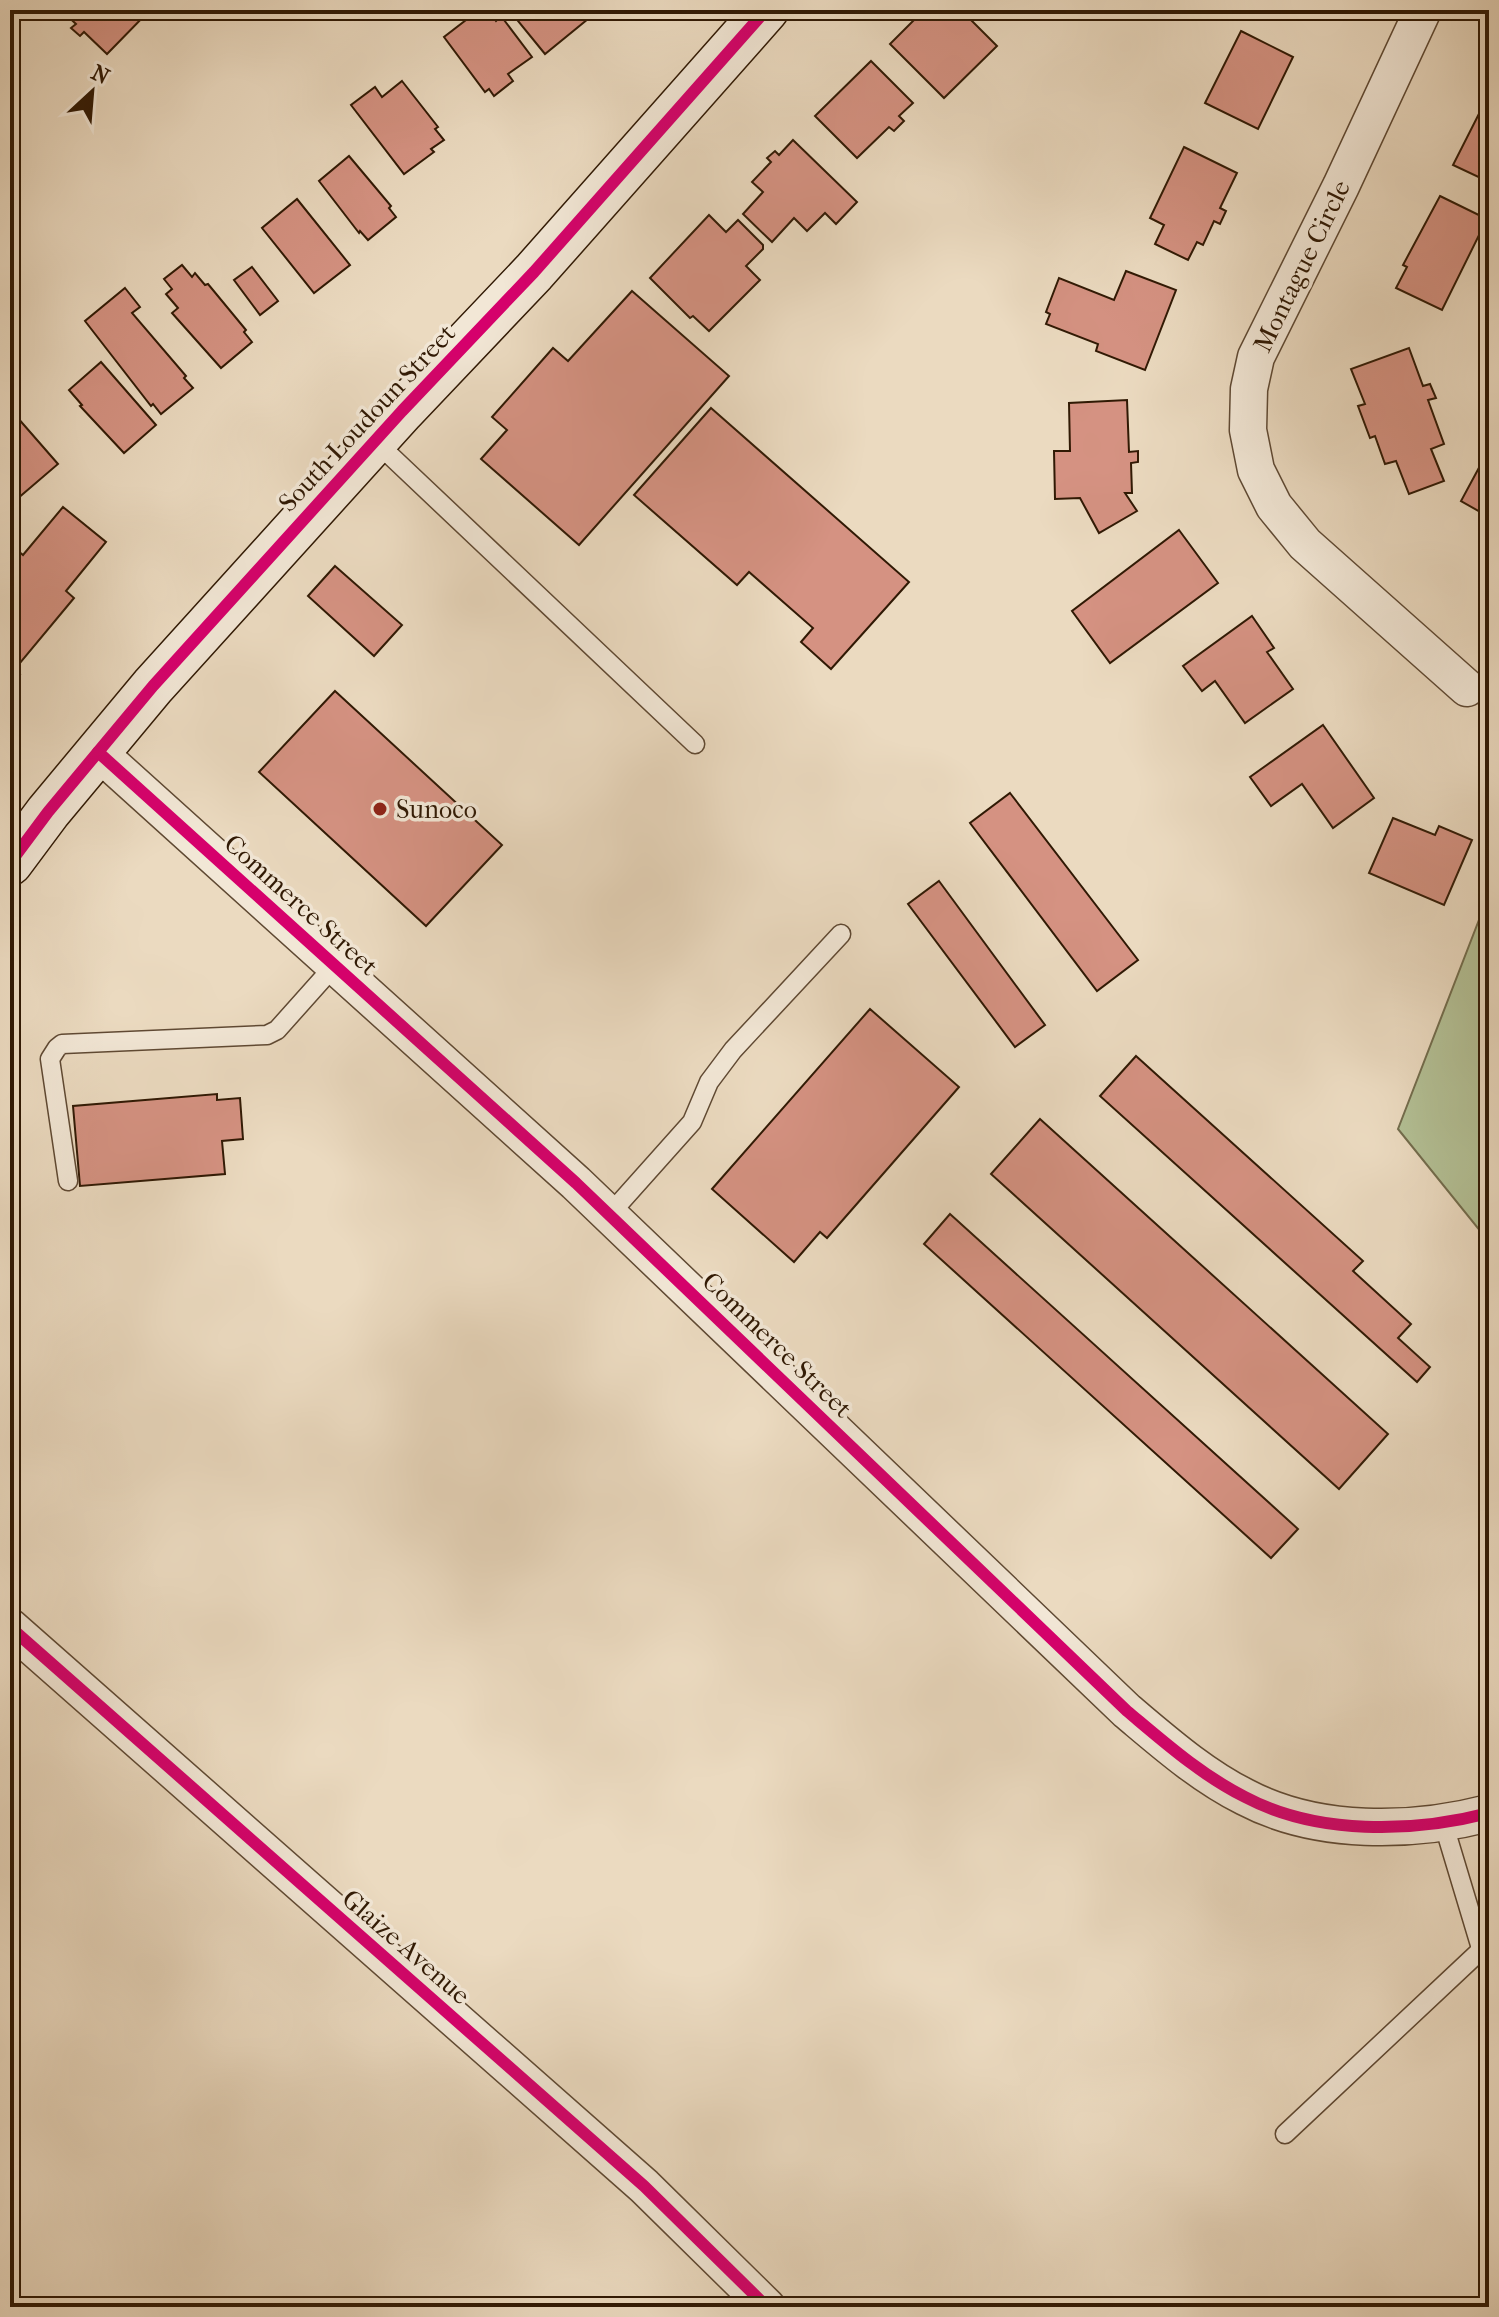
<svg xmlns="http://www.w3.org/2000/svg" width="1499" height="2317" viewBox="0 0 1499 2317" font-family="'IM FELL French Canon',serif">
	<rect width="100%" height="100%" fill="#ebdac0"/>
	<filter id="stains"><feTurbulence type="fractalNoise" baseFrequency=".0025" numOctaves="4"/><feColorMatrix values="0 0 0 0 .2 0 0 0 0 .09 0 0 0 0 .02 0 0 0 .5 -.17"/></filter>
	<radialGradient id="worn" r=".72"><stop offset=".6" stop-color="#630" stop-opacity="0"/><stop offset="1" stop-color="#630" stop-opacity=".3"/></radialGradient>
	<!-- green -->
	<path fill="#b3c095" stroke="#726c4c" stroke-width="2" d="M 1489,894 L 1489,1242 L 1398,1129 Z"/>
	<!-- building -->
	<g fill="#d59282" stroke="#301904" stroke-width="2">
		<path d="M 61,10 L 150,10 L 107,54 L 84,32 L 80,36 L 71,28 L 76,24 Z"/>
		<path d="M 479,10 L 488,10 L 496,21 L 501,16 L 532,57 L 508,74 L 513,81 L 494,96 L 489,89 L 485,92 L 444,37 Z"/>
		<path d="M 509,10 L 599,10 L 545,54 Z"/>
		<path d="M 924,10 L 961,10 L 997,46 L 944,98 L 890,44 Z"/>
		<path d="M 1241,31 L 1293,57 L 1258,129 L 1205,103 Z"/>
		<path d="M 871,61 L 913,103 L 899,116 L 904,121 L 894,131 L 889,127 L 857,158 L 815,116 Z"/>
		<path d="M 402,81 L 438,127 L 435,129 L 444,140 L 431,149 L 434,152 L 404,174 L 351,105 L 375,87 L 382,97 Z"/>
		<path d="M 1489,94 L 1489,182 L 1453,165 Z"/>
		<path d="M 793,140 L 857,202 L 836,224 L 825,213 L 807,231 L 794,218 L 772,242 L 743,214 L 763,192 L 752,182 L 771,162 L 767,158 L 775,151 L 779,155 Z"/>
		<path d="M 1184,147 L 1237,173 L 1220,208 L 1226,211 L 1220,224 L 1214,221 L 1203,245 L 1197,242 L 1188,260 L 1155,244 L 1164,225 L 1150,218 Z"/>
		<path d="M 349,156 L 391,206 L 389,208 L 396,217 L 368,240 L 360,231 L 359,233 L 319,181 Z"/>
		<path d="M 1440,196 L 1487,219 L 1442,310 L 1396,288 L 1407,267 L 1403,265 Z"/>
		<path d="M 297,199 L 350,265 L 314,293 L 262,228 Z"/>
		<path d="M 709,215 L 726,232 L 738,220 L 763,245 L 763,249 L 746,266 L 760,280 L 709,331 L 693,316 L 690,318 L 650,278 Z"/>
		<path d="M 182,265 L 192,277 L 195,273 L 205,285 L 208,284 L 246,330 L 244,332 L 252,342 L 221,368 L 172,313 L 178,308 L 166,294 L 172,289 L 164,279 Z"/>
		<path d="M 252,267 L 278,301 L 260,315 L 234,280 Z"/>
		<path d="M 1126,271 L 1176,290 L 1145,370 L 1096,351 L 1098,344 L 1046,324 L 1050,314 L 1046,312 L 1059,278 L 1114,300 Z"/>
		<path d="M 125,288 L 140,307 L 132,313 L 186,376 L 184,378 L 193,388 L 161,414 L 153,404 L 151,406 L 85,321 Z"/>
		<path d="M 632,291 L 729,376 L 579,545 L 481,459 L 507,430 L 492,417 L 553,348 L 568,361 Z"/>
		<path d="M 1409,348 L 1423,386 L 1430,384 L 1436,398 L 1428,400 L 1444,444 L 1431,449 L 1444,481 L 1409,494 L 1396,461 L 1385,464 L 1375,436 L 1370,438 L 1358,406 L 1365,404 L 1351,369 Z"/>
		<path d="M 101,362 L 156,425 L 124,453 L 80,406 L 82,405 L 69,390 Z"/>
		<path d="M 1127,400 L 1129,452 L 1138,451 L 1138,462 L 1131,463 L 1132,493 L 1125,493 L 1137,511 L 1099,533 L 1080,498 L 1055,499 L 1054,451 L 1070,451 L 1069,403 Z"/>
		<path d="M 711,408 L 909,582 L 831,669 L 801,642 L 813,628 L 749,572 L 737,585 L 634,495 Z"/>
		<path d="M 10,409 L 58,464 L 10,505 Z"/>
		<path d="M 1488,451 L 1489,452 L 1489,517 L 1461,501 Z"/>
		<path d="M 63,507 L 106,542 L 66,591 L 74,598 L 14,670 L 20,675 L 11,686 L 10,561 L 18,551 L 23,555 Z"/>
		<path d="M 1179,530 L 1218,583 L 1110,663 L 1072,611 Z"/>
		<path d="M 335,566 L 402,625 L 374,656 L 308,596 Z"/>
		<path d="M 1252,616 L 1274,648 L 1267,652 L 1293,689 L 1245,723 L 1215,681 L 1202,691 L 1183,666 Z"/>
		<path d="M 335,691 L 502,845 L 426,926 L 259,772 Z"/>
		<path d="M 1323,725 L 1374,798 L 1333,828 L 1302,784 L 1271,806 L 1250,777 Z"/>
		<path d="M 1010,793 L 1138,960 L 1097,991 L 970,823 Z"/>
		<path d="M 1393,818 L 1435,835 L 1439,826 L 1472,840 L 1444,905 L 1369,873 Z"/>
		<path d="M 939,881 L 1045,1025 L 1015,1047 L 908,904 Z"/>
		<path d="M 870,1009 L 959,1087 L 827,1238 L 820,1232 L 794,1262 L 712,1189 Z"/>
		<path d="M 1136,1056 L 1363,1261 L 1353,1271 L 1411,1324 L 1398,1338 L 1430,1367 L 1417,1382 L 1100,1096 Z"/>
		<path d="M 217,1094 L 217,1100 L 240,1098 L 243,1139 L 222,1141 L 225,1174 L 80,1186 L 73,1106 Z"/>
		<path d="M 1040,1119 L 1388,1434 L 1339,1489 L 991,1174 Z"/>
		<path d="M 950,1214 L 1298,1529 L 1271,1558 L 924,1244 Z"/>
	</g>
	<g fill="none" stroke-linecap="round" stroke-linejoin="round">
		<defs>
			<g id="lane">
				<path d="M 375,441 L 695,744"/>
				<path d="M 68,1181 L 50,1059 L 57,1048 L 62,1044 L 267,1035 L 277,1030 L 335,965"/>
				<path d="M 609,1215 L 692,1122 L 709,1082 L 733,1050 L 841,934"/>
				<path d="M 1285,2134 L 1480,1951 L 1480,1945 L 1443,1822"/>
			</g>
			<g id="street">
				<path d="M 1423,10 L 1341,186 L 1256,357 L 1249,389 L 1248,430 L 1256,470 L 1274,506 L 1305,544 L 1467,688"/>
				<path d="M 98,752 L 576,1183 L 1127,1711 C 1164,1742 1201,1775 1245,1797 C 1317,1835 1412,1833 1489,1813"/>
				<path d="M 10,1627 L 644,2186 L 767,2307"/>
			</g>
			<path id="secondary" d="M 10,863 L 48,812 L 153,686 L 402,411 L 534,272 L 766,10"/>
		</defs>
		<!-- lane casing -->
		<use href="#lane" stroke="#5f4933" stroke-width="21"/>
		<!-- street casing -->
		<use href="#street" stroke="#5f4933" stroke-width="39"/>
		<!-- secondary casing -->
		<use href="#secondary" stroke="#301904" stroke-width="47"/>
		<!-- lane -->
		<use href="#lane" stroke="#f2e7d6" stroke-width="18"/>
		<!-- street -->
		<use href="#street" stroke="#f2e7d6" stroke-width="36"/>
		<!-- secondary -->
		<use href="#secondary" stroke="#f2e7d6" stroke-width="44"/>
		<defs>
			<g id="cycleway">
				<path d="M 98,752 L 576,1183 L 1127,1711 C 1164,1742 1201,1775 1245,1797 C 1317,1835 1412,1833 1489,1813"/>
				<path d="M 10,863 L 48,812 L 153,686 L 402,411 L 534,272 L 766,10"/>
				<path d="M 10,1627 L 644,2186 L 767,2307"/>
			</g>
		</defs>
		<!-- cycleway casing -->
		<use href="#cycleway" stroke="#f2e7d6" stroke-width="17"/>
		<!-- cycleway -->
		<use href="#cycleway" stroke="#d6006c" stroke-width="12"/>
	</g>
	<!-- markers -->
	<circle fill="#8f2418" stroke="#f2e7d6" stroke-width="3" cx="380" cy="809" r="8"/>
	<g text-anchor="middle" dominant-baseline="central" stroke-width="7" stroke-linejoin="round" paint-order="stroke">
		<!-- street labels -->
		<g font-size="26" fill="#301904" stroke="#f2e7d6">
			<text transform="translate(1302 266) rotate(-64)">Montague Circle</text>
			<text transform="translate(367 418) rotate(-47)">South Loudoun Street</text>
			<text transform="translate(301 905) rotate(42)">Commerce Street</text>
			<text transform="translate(777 1345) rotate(44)">Commerce Street</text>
			<text transform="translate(406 1947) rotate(41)">Glaize Avenue</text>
		</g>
		<!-- poi labels -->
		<g font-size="26" fill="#301904" stroke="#f2e7d6" text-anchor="start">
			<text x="396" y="809">Sunoco</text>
		</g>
	</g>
	<!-- margin -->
	<rect width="1499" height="2317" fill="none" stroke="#ebdac0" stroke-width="40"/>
	<rect x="12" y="12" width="1475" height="2293" fill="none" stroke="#301904" stroke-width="4"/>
	<rect x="20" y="20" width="1459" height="2277" fill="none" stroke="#301904" stroke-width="2"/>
	<!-- north arrow -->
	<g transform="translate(92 92) rotate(26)" stroke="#f2e7d6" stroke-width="6" paint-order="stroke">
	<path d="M0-6L14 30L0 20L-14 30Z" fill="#301904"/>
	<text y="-12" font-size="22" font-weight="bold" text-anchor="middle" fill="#301904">N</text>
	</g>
	<rect width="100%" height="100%" filter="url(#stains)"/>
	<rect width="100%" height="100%" fill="url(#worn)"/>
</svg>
